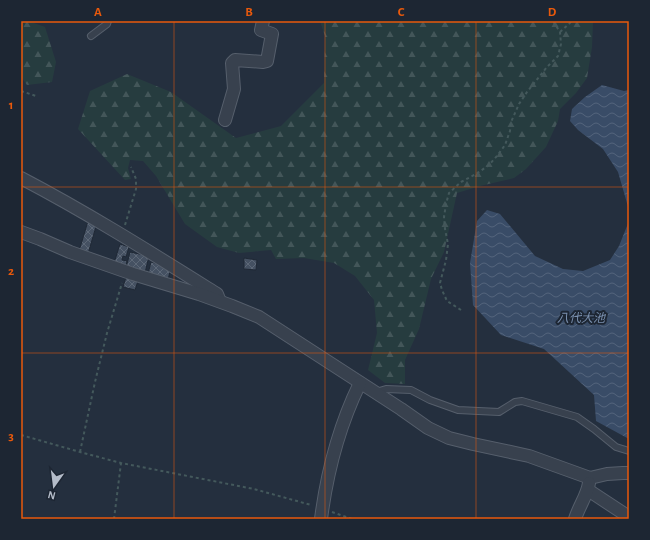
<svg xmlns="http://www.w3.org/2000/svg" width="650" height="540" viewBox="0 0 650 540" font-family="'Alegreya Sans','Noto Sans JP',sans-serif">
	<defs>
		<pattern id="forest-firs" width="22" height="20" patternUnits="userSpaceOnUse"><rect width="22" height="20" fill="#263c3f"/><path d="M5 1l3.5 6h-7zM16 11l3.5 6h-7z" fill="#435659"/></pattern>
		<pattern id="water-waves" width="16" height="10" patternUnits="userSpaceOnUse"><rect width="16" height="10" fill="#394c67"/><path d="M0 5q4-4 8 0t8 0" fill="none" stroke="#53647b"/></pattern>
		<pattern id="building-cross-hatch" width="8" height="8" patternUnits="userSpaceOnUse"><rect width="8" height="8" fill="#455162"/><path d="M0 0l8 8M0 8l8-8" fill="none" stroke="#5d6877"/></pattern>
	</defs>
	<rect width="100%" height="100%" fill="#242f3e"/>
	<!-- forest -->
	<g fill="url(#forest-firs)">
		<path d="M 21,21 L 30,21 L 31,22 L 45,27 L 56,62 L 52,82 L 27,85 L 21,77 Z"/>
		<path d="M 320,21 L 593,22 L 592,47 L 587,78 L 576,93 L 560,109 L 558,121 L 546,147 L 526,169 L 514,178 L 480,186 L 457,193 L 444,252 L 431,279 L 419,329 L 405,360 L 405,384 L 385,383 L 368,370 L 377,333 L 374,300 L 355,276 L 334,263 L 304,258 L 276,259 L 271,250 L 239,253 L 217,247 L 185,224 L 156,176 L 143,161 L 130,160 L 128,168 L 131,179 L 125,180 L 78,129 L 90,91 L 127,74 L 171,92 L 236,138 L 281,126 L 324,83 L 325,36 Z"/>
	</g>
	<!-- water -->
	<g fill="url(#water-waves)">
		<path d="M 602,85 L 624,91 L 629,90 L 629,210 L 618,172 L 603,149 L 578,130 L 570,121 L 572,109 L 585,97 Z"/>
		<path d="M 487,210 L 500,214 L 535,256 L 563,269 L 583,271 L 610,260 L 619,246 L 629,221 L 629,439 L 596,421 L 594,395 L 544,349 L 501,335 L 473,305 L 470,263 L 477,221 Z"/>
	</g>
	<!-- building -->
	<g fill="url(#building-cross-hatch)" stroke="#1f2835">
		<path d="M 88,221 L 97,223 L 88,254 L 79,251 Z"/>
		<path d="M 120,244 L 129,247 L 126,257 L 123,256 L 122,260 L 127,261 L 126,266 L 114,263 Z"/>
		<path d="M 130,252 L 149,256 L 145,273 L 126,268 Z"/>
		<path d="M 244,258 L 257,260 L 256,270 L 244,269 Z"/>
		<path d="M 151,262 L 171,267 L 168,280 L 148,274 Z"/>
		<path d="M 126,277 L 138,281 L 135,290 L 123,287 Z"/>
	</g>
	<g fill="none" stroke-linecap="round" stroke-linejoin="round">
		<defs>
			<g id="lane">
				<path d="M 91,36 L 107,24 L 108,21"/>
				<path d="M 376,392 L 386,389 L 411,390 L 430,400 L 458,410 L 499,412 L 515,402 L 522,401 L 577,417 L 594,429 L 616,447 L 629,451"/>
			</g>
			<g id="street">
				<path d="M 225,120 L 234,89 L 232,63 L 235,60 L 263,62 L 267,61 L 272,34 L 261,30 L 263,21"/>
				<path d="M 21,178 C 88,213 153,254 217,294 L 219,299"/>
				<path d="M 21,232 L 40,239 L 70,252 L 133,274 L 199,294 L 232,306 L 259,317 L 401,409 L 428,428 L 449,438 L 473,444 L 529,456 L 590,478 L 607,474 L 623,473 L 629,473"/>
				<path d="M 588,490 L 629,517"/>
				<path d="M 321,519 C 327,472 339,426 360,383"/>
				<path d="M 575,519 C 579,506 587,496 589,483"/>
			</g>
		</defs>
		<!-- lane casing -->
		<use href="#lane" stroke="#565f6c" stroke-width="8"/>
		<!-- street casing -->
		<use href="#street" stroke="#565f6c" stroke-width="14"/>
		<!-- path -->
		<g stroke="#44595c" stroke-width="2" stroke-dasharray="3 3" stroke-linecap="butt">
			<path d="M 560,32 L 572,21"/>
			<path d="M 21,91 L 36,96"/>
			<path d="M 125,225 L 136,189 L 136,179 L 131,167"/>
			<path d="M 461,310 L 447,301 L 442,290 L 440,283 L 446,260 L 448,244 L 445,229 L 444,217 L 446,204 L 449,193 L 461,182 L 476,174 L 489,165 L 497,156 L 505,145 L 510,131 L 511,122 L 519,104 L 527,92 L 547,67 L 558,56 L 561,44 L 560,32 L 553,21"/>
			<path d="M 21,435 L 80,452 L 121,463 L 254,489 L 311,505"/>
			<path d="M 80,452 L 95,382 L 107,333 L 122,283"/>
			<path d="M 332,512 L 352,519"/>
			<path d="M 114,519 L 121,463"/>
		</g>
		<!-- lane -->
		<use href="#lane" stroke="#38414e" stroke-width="6"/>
		<!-- street -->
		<use href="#street" stroke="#38414e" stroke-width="12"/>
	</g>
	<!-- grid -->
	<path fill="none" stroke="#e8590c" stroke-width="1" stroke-opacity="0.55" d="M 174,21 L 174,519M 325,21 L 325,519M 476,21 L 476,519M 21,187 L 629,187M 21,353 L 629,353"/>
	<g text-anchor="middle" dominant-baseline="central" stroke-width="4" stroke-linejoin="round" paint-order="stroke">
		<!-- water labels -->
		<g font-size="12" font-style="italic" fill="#7c92b1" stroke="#1d2633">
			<text x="581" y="318">八代大池</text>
		</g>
	</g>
	<!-- border -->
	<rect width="650" height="540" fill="none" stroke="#1d2633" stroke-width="44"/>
	<!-- north arrow -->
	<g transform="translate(54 486) rotate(194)" stroke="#1d2633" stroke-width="3" paint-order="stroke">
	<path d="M0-3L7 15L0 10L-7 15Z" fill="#b4bcc9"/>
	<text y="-6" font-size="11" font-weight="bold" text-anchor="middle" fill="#b4bcc9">N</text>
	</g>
	<rect x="22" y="22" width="606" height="496" fill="none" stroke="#e8590c" stroke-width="1.5"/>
	<g font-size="13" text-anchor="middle" font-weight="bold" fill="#e8590c">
		<text x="98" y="16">A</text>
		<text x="249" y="16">B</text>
		<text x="401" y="16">C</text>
		<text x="552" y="16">D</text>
		<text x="11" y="109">1</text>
		<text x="11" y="275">2</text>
		<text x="11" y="440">3</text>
	</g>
</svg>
